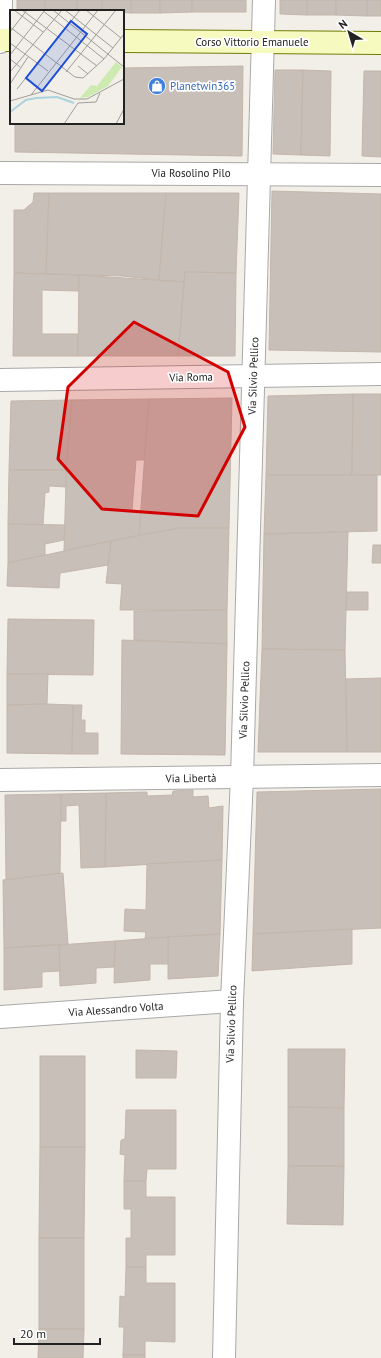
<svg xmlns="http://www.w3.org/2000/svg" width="381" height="1358" viewBox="0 0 381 1358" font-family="'PT Sans',sans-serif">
	<rect width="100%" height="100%" fill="#f2efe9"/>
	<!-- building -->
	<g fill="#c7bfb8" stroke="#c4b6ab">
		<rect x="17" y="0" width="28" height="11"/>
		<rect x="45" y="0" width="32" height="11"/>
		<rect x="77" y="0" width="25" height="11"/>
		<path d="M 102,0 L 131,0 L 131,13 L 102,11 Z"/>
		<rect x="131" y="0" width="29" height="13"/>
		<path d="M 160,0 L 192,0 L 192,12 L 160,13 Z"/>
		<rect x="192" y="0" width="54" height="12"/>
		<path d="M 280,0 L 307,0 L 307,15 L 280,14 Z"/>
		<rect x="307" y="0" width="29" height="15"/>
		<path d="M 336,0 L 367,0 L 367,16 L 336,15 Z"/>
		<rect x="367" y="0" width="14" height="16"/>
		<path d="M 243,66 L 242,156 L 15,152 L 15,123 L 123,123 L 123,68 Z"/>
		<path d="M 275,70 L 303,70 L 301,155 L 273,154 Z"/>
		<path d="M 303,70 L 331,71 L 330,156 L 301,155 Z"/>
		<path d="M 364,71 L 381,71 L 381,157 L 362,156 Z"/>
		<path d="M 272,191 L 381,194 L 381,352 L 269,350 Z"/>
		<path d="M 34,193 L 49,193 L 46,274 L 14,273 L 14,210 L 24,210 L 33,202 Z"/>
		<path d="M 49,193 L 166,193 L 159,280 L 122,276 L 46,274 Z"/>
		<path d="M 166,193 L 239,193 L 236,273 L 185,272 L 184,282 L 159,280 Z"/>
		<path d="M 185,272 L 236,273 L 235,356 L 178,356 Z"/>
		<path d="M 14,273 L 79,275 L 78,291 L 42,290 L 42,334 L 78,334 L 78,356 L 13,356 Z"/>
		<path d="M 79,275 L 184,282 L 178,356 L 78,356 Z"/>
		<path d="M 353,394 L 352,475 L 266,475 L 268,396 Z"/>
		<path d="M 353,394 L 381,394 L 381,475 L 352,475 Z"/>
		<path d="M 232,398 L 229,528 L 180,528 L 139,535 L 149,399 Z"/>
		<path d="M 149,399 L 144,460 L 136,460 L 132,510 L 141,511 L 139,535 L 64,551 L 67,444 L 72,400 Z"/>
		<path d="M 72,400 L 66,470 L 9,470 L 11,401 Z"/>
		<path d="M 9,470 L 66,470 L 66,487 L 49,486 L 49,492 L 45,493 L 43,525 L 8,524 Z"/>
		<path d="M 266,475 L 377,475 L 377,531 L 264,534 Z"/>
		<path d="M 8,524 L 65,525 L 64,540 L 45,544 L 45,555 L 8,563 Z"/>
		<path d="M 180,528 L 229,528 L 227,610 L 120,610 L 122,584 L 106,583 L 111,541 Z"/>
		<path d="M 348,532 L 345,650 L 262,649 L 264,534 Z"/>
		<path d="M 111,541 L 108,565 L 60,573 L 59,588 L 7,586 L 8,563 Z"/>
		<path d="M 373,545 L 381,545 L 381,563 L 372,563 Z"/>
		<path d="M 347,592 L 368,592 L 368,610 L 346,610 Z"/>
		<path d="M 227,610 L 227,644 L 134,640 L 134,611 Z"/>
		<path d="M 8,619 L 94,620 L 93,675 L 7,674 Z"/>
		<path d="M 122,640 L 227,644 L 225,755 L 121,754 Z"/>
		<path d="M 262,649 L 345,650 L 347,752 L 258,752 Z"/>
		<path d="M 7,674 L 48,674 L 47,704 L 7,705 Z"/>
		<path d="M 381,678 L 381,752 L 347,752 L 346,679 Z"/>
		<path d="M 47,704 L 73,705 L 72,754 L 7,753 L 7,705 Z"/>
		<path d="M 73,705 L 82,705 L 81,720 L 85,720 L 85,733 L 98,733 L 98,754 L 72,754 Z"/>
		<path d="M 381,789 L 381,928 L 253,934 L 257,792 Z"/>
		<path d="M 193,790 L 193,797 L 208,796 L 209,808 L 223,806 L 222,860 L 105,867 L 106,793 L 147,792 L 147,796 L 172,795 L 173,791 Z"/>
		<path d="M 106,793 L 105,867 L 81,868 L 79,805 L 66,806 L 66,821 L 61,821 L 61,794 Z"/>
		<path d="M 61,794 L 60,873 L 6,880 L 5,795 Z"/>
		<path d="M 222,860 L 220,934 L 145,939 L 146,932 L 124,931 L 125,909 L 146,910 L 147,864 Z"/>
		<path d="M 63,873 L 68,944 L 4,948 L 3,880 Z"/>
		<path d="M 352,929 L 352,964 L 252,971 L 253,934 Z"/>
		<path d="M 220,934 L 218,976 L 168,979 L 168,937 Z"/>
		<path d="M 168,937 L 168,964 L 150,964 L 150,980 L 114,983 L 115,941 Z"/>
		<path d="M 115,941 L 114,967 L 96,968 L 96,983 L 60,986 L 59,945 Z"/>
		<path d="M 59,945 L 60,971 L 42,972 L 42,987 L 4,990 L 4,948 Z"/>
		<path d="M 288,1049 L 345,1049 L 344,1108 L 288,1107 Z"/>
		<path d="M 136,1050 L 177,1051 L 176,1078 L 136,1078 Z"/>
		<rect x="40" y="1056" width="45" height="91"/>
		<path d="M 288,1107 L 344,1108 L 344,1166 L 288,1166 Z"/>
		<path d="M 126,1110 L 176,1110 L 176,1169 L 147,1169 L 146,1181 L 124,1181 L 125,1155 L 120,1154 L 121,1140 L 125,1139 Z"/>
		<path d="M 40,1147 L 85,1147 L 84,1238 L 39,1238 Z"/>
		<path d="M 288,1166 L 344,1166 L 343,1225 L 287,1224 Z"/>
		<path d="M 124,1181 L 146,1181 L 146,1197 L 175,1197 L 175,1255 L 146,1255 L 146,1267 L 126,1267 L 126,1238 L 131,1238 L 131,1209 L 124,1209 Z"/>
		<rect x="39" y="1238" width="45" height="91"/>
		<path d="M 126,1267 L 146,1267 L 146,1283 L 175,1283 L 175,1342 L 145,1341 L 145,1355 L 123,1355 L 124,1327 L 119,1327 L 120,1296 L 125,1297 Z"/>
		<path d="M 39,1329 L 84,1329 L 83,1358 L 38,1358 Z"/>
		<rect x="123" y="1355" width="22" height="3"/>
	</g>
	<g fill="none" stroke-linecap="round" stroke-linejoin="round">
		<defs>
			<g id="street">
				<path d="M 0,42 L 1,0"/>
				<path d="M 0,173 L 381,175"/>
				<path d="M 0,380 L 381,374"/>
				<path d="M 0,780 L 381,775"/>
				<path d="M 0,1017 L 232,1001"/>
				<path d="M 224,1358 L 232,1001 L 242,777 L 264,0"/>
			</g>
			<g id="secondary">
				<path d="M 0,40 L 11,40"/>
				<path d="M 123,41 L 381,43"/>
			</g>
		</defs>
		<!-- street casing -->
		<use href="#street" stroke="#a9a9a9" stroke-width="24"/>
		<!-- secondary casing -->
		<use href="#secondary" stroke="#707d05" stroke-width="24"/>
		<!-- street -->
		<use href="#street" stroke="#fff" stroke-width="22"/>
		<!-- secondary -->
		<use href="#secondary" stroke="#f7fabf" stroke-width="22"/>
	</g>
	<!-- marked area -->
	<path fill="#d40000" fill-opacity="0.2" stroke="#d40000" stroke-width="3" stroke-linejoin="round" d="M 134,322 L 228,372 L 245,427 L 198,516 L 102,509 L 58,459 L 68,387 Z"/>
	<!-- icons -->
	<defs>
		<symbol id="shop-disc" viewBox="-11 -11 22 22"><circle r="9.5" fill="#3f7fe0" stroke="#fff"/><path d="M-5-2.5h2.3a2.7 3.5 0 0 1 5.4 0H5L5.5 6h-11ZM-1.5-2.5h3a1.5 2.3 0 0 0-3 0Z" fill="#fff"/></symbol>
	</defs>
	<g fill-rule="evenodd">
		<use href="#shop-disc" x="147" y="76" width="20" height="20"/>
	</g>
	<g text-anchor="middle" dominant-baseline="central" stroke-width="3.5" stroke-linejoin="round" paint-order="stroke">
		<!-- street labels -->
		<g font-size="11" fill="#222" stroke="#fff">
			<text x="252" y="42">Corso Vittorio Emanuele</text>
			<text x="191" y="173">Via Rosolino Pilo</text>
			<text transform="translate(253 376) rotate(-88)">Via Silvio Pellico</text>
			<text transform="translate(191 377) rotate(-1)">Via Roma</text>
			<text transform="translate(244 700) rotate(-88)">Via Silvio Pellico</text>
			<text transform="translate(191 778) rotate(-1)">Via Libertà</text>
			<text transform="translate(116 1009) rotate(-4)">Via Alessandro Volta</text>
			<text transform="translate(231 1024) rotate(-88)">Via Silvio Pellico</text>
		</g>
		<!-- shop labels -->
		<g font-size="11" fill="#366cbe" stroke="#fff" text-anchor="start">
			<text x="170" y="86">Planetwin365</text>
		</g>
	</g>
	<!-- overview -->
	<g transform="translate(10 10)">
		<rect width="114" height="114" fill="#f2efe9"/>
		<path d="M 106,52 L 112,57 L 98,76 L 78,87 L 70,88 L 81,75 L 87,76 Z" fill="#cdebb0"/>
		<path fill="none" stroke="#aad3df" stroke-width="2" d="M 0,102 L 16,90 L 26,88 L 47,87 L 64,93"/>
		<path fill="none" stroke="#9f9d99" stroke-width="1" d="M 4,0 L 33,22M 12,0 L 87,56M 32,0 L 94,49M 43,0 L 114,57M 55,0 L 103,38M 76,0 L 111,28M 0,17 L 65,67 L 73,68 L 94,49 L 114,24M 0,22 L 17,0M 0,33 L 38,61M 0,45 L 35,0M 0,49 L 10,57M 68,56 L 78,64M 0,62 L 52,0M 56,62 L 106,0M 0,74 L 18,47M 7,79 L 70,0M 21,85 L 88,0M 0,91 L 38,80 L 64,89 L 77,89 L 114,69M 54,114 L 68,93 L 86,92 L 90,83M 106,114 L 114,99"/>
		<path fill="#1d4ed8" fill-opacity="0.15" stroke="#1d4ed8" stroke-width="2" d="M 61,11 L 77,24 L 32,81 L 16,68 Z"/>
		<rect width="114" height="114" fill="none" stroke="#222" stroke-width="2"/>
	</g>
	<!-- north arrow -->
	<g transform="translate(349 32) rotate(322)" stroke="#ffffff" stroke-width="3" paint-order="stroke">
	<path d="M0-3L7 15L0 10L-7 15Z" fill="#222222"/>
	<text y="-6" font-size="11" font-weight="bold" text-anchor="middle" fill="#222222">N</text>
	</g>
	<!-- scale -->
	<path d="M14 1338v6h86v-6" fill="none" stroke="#222222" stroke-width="2"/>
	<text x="20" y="1338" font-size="12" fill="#222222" stroke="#ffffff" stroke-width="3" paint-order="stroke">20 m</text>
</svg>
